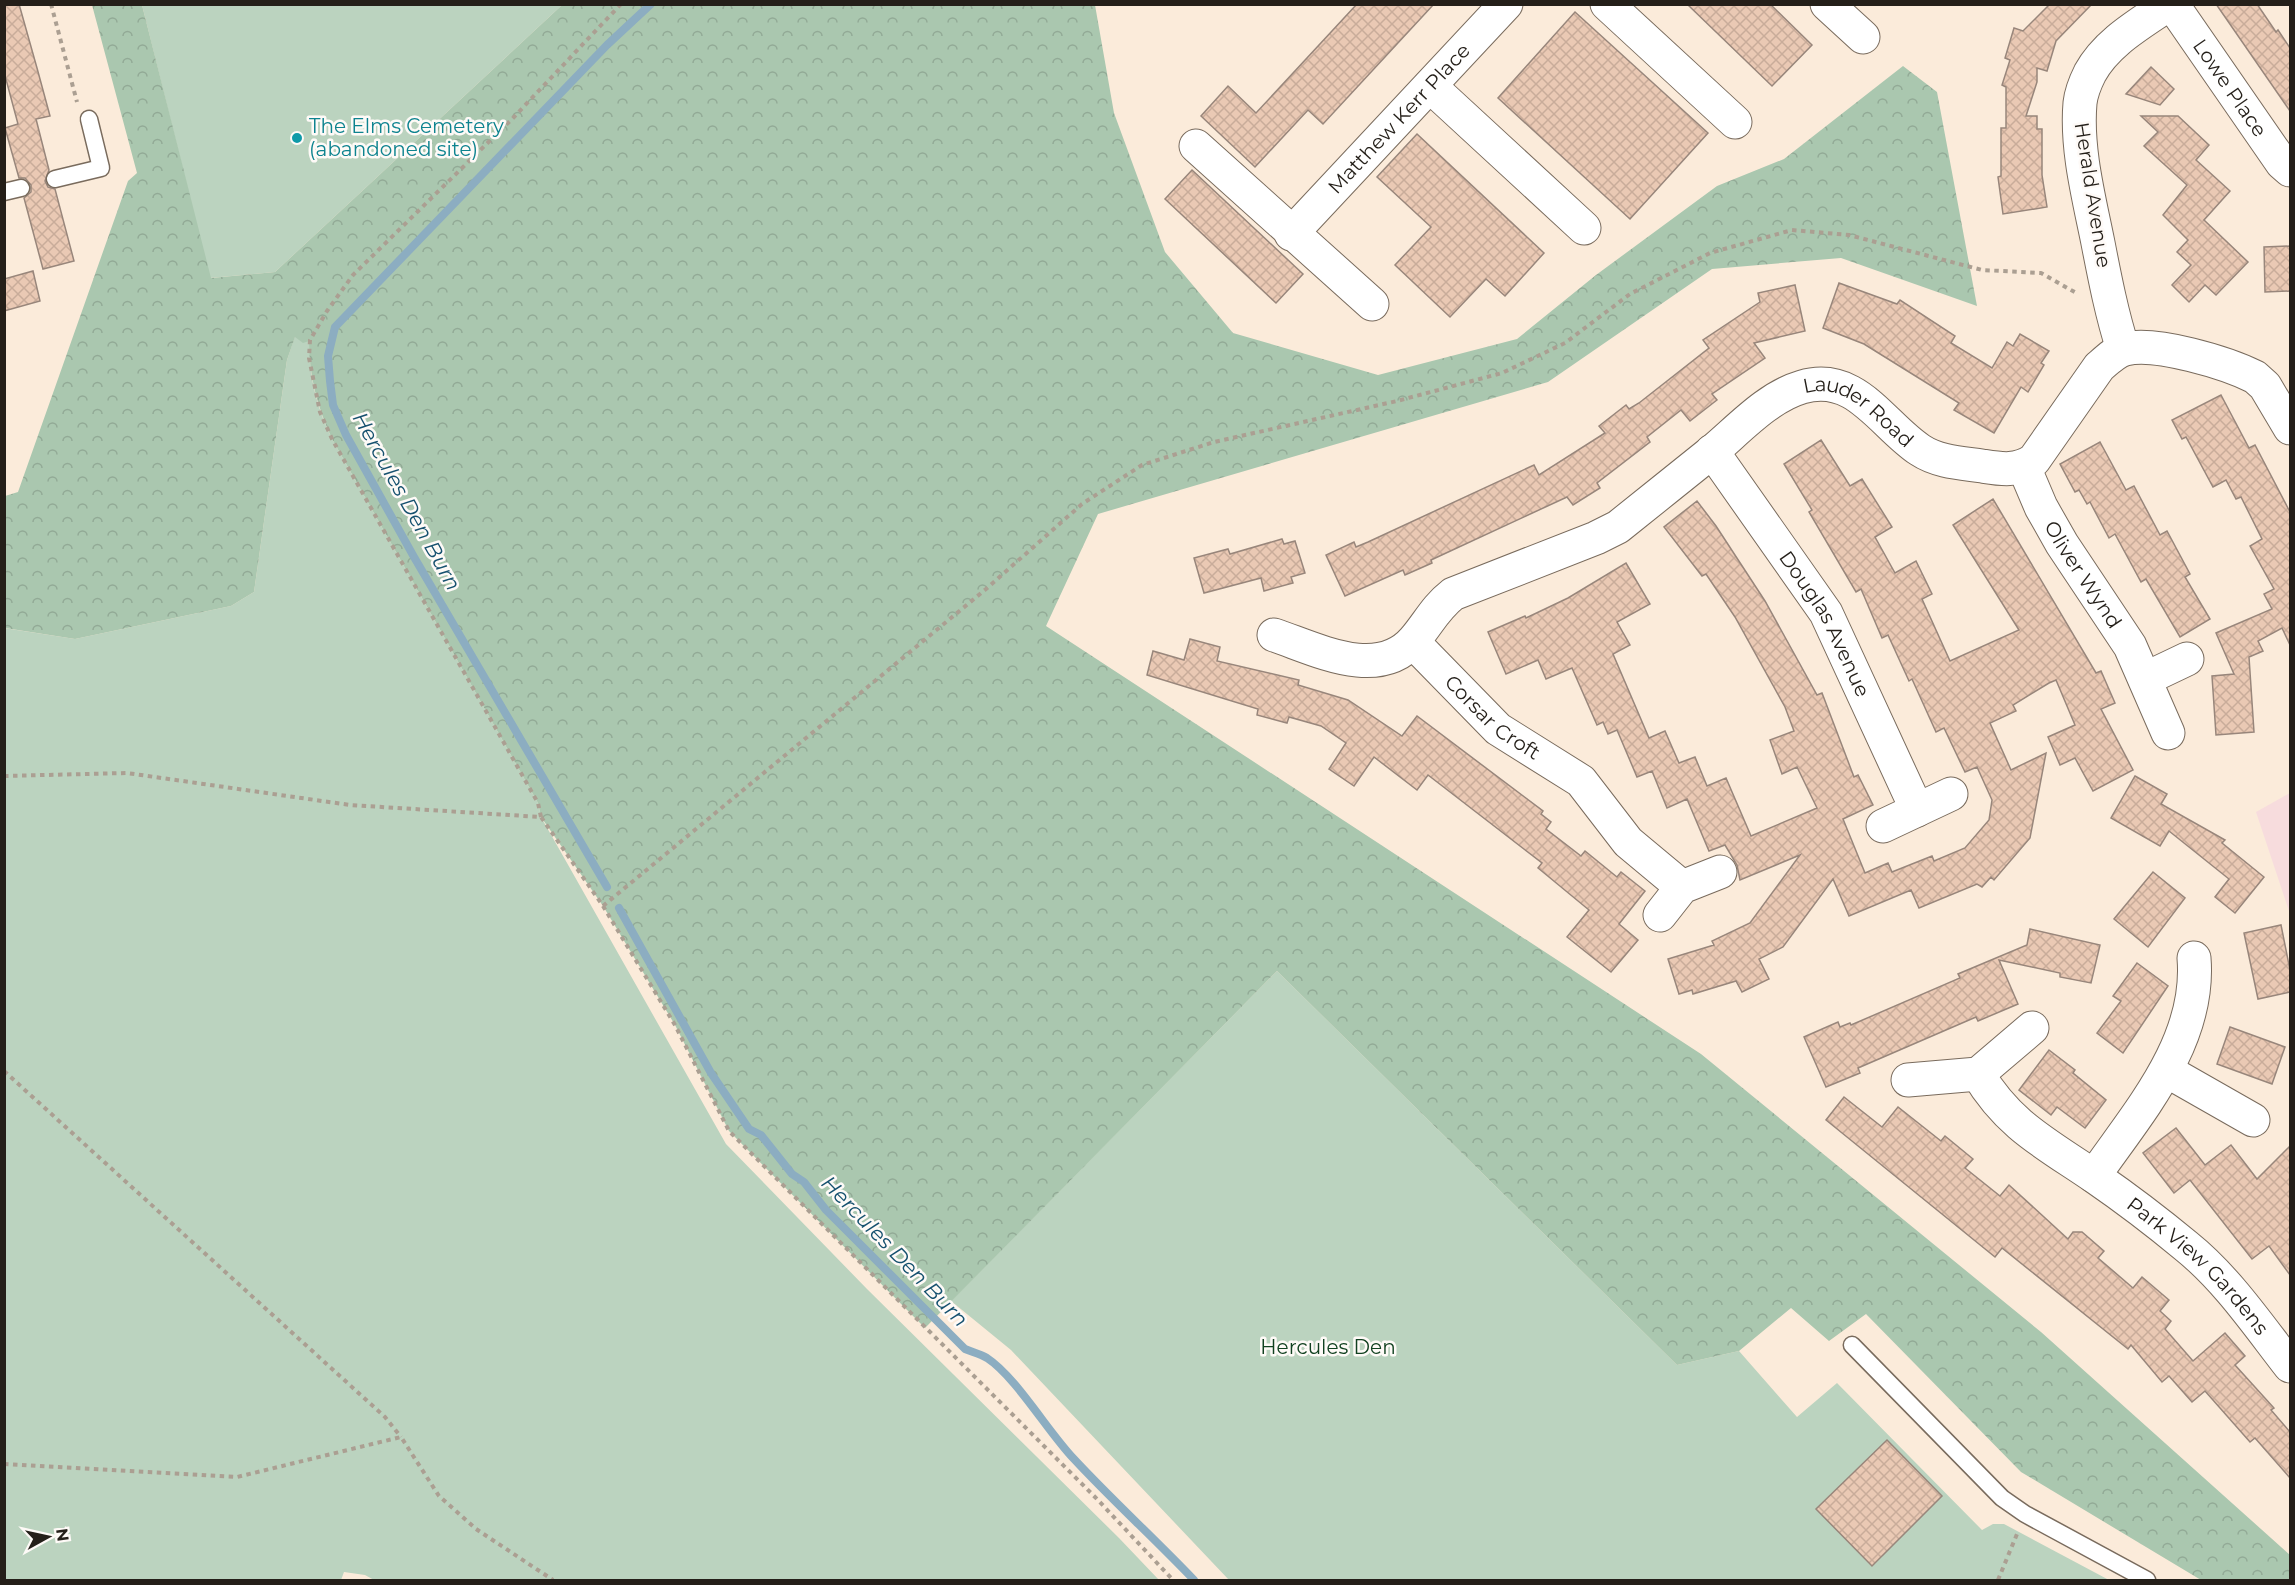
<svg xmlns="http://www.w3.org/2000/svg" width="2295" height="1585" viewBox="0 0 2295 1585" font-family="Montserrat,sans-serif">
	<defs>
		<pattern id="forest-crowns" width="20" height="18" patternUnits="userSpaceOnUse" patternTransform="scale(1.5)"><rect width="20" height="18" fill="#aac7af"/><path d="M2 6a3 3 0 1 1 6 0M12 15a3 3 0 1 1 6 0" fill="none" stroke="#92aa96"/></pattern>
		<pattern id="building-cross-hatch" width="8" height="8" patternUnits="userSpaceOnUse" patternTransform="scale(1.5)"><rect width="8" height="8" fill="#eac9b4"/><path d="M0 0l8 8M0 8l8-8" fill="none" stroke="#c9ac9a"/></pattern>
	</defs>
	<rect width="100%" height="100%" fill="#fbebda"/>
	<!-- education -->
	<path fill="#f7dcdd" d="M 2290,793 L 2290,914 L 2256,812 Z"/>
	<!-- green -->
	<g fill="#bbd3bf">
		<path d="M 142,5 L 562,5 L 275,272 L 210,278 Z"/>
		<path d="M 295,336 L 310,340 C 308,376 317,407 332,439 L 538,803 L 541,817 L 726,1144 L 867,1289 L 1119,1538 L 1159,1580 L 374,1580 L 365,1575 L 344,1572 L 341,1580 L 5,1580 L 4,628 L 75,639 L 231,606 L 254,592 L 287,360 Z"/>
		<path d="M 1277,971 L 1677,1365 L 1739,1351 L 1797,1417 L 1837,1383 L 1982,1530 L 1993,1524 L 2004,1524 L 2109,1580 L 1229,1580 L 1011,1350 L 951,1301 Z"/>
	</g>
	<!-- forest -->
	<path fill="url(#forest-crowns)" d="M 92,5 L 142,5 L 211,278 L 275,272 L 562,5 L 1095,5 L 1114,113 L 1165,252 L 1233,333 L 1378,375 L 1517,339 L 1596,275 L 1717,186 L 1784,159 L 1903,66 L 1937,92 L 1977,306 L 1841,258 L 1712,269 L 1548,382 L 1098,514 L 1046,626 L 1701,1054 L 2041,1332 L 2290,1555 L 2290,1580 L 2201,1580 L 2021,1472 L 1866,1314 L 1829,1341 L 1791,1308 L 1739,1351 L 1677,1365 L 1277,971 L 925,1328 L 729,1131 L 675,1025 L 603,906 L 541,817 L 538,803 L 332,439 C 317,406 309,376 309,341 L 303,343 L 295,337 L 287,360 L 254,592 L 231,606 L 75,639 L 5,628 L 5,496 L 18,492 L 128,181 L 137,173 Z"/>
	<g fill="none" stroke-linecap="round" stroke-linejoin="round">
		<!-- stream -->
		<g stroke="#8cadc1" stroke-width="8">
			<path d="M 607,887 L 414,557 L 346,435 L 333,405 L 330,381 L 328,356 L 335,327 L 607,45 L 651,4"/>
			<path d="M 619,908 L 711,1073 L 749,1129 L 761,1135 L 792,1174 L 804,1182 L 826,1210 L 965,1349 C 972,1352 980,1354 987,1358 C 1016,1377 1048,1432 1074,1459 C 1113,1501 1155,1539 1194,1580"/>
		</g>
	</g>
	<!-- building -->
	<g fill="url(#building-cross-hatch)" stroke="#98867b" stroke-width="1.5">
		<path d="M 4,4 L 19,4 L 37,68 L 50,116 L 36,119 L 49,170 L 45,181 L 48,187 L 55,189 L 74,261 L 43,269 L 24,198 L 31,192 L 31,185 L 25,178 L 19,178 L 5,128 L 18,124 L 4,72 Z"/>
		<path d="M 1357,4 L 1434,4 L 1323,124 L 1308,110 L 1255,167 L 1201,116 L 1228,86 L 1256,113 Z"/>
		<path d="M 1687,4 L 1770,4 L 1812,45 L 1772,86 Z"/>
		<path d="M 2050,4 L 2092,4 L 2056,41 L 2047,71 L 2037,68 L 2037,82 L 2026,116 L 2037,116 L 2037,129 L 2042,129 L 2042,175 L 2047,207 L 2003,214 L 1998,177 L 2001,176 L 2001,128 L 2006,128 L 2006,87 L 2002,85 L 2010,60 L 2005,58 L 2014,28 L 2023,31 Z"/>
		<path d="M 2216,4 L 2257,4 L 2276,32 L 2278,30 L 2290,48 L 2290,111 Z"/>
		<path d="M 1575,12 L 1708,133 L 1630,219 L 1498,98 Z"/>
		<path d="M 2151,67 L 2174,89 L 2160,105 L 2126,94 Z"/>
		<path d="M 2141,116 L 2178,116 L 2209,145 L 2196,160 L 2230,191 L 2204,220 L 2248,262 L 2216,295 L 2205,285 L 2189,302 L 2172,285 L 2191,265 L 2177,252 L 2188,240 L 2163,215 L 2187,185 L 2144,146 L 2158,132 Z"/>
		<path d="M 1417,134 L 1544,253 L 1505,296 L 1486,279 L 1450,317 L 1395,265 L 1431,227 L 1377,177 Z"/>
		<path d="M 1192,170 L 1303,274 L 1276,303 L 1165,199 Z"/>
		<path d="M 2290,246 L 2290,291 L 2265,292 L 2264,247 Z"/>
		<path d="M 33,271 L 40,301 L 4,311 L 4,279 Z"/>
		<path d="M 1839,283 L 1897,304 L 1900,300 L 1955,336 L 1951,343 L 1992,368 L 2007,342 L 2013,346 L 2020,334 L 2049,351 L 2041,363 L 2044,365 L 2028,392 L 2021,387 L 1994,433 L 1954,410 L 1959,403 L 1864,344 L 1823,328 Z"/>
		<path d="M 1795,285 L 1805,331 L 1754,343 L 1765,358 L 1712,394 L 1717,400 L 1690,421 L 1681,410 L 1647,437 L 1650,442 L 1597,483 L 1600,488 L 1573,505 L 1567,497 L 1431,560 L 1432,563 L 1405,575 L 1403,570 L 1345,596 L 1326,555 L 1354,542 L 1356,547 L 1368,542 L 1534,465 L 1539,475 L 1605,433 L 1599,426 L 1626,405 L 1629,409 L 1639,403 L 1709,348 L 1703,340 L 1760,302 L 1758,293 Z"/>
		<path d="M 2221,395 L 2249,448 L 2255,445 L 2290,512 L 2290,645 L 2282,628 L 2258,641 L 2263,651 L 2249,657 L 2254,732 L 2216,735 L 2212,676 L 2234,674 L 2216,633 L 2272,609 L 2264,594 L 2274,589 L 2250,546 L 2262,539 L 2241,497 L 2236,499 L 2226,480 L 2213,487 L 2186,437 L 2182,439 L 2172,420 Z"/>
		<path d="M 1821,440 L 1850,486 L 1862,479 L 1892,527 L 1875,537 L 1895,573 L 1916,561 L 1932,594 L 1922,599 L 1950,661 L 2019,630 L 1953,525 L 1993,499 L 2096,673 L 2101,671 L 2115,703 L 2101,709 L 2133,770 L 2093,791 L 2075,758 L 2060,765 L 2048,737 L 2075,725 L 2056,680 L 2049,683 L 2013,705 L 2016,711 L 1990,723 L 2011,770 L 2046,753 L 2030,838 L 1994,880 L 1991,877 L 1982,887 L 1977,884 L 1919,908 L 1911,890 L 1849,916 L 1833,879 L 1783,947 L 1759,959 L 1769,979 L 1742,992 L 1736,981 L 1693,994 L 1692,990 L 1679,994 L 1668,959 L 1714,945 L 1712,941 L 1750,923 L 1800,855 L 1740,880 L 1737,865 L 1725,845 L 1709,851 L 1687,799 L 1667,808 L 1652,771 L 1637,777 L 1617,730 L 1608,734 L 1603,722 L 1597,725 L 1572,668 L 1546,679 L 1538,660 L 1506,674 L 1488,632 L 1525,616 L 1526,618 L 1568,598 L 1626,563 L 1650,604 L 1617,622 L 1630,645 L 1613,654 L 1649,738 L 1665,731 L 1679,763 L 1695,757 L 1707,786 L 1726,778 L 1751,836 L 1817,808 L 1797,767 L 1782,774 L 1770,740 L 1794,731 L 1785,707 L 1735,617 L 1706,574 L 1702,576 L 1664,527 L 1697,501 L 1716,526 L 1765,601 L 1817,695 L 1822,693 L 1854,777 L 1858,775 L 1873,805 L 1843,819 L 1865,873 L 1888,863 L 1892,872 L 1932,856 L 1934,861 L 1965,848 L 1989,820 L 1992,800 L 1977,767 L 1965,772 L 1944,728 L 1936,732 L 1912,679 L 1909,681 L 1888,635 L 1882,638 L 1861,589 L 1856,592 L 1809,512 L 1812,510 L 1784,464 Z"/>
		<path d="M 2100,442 L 2126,490 L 2134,486 L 2160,535 L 2167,531 L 2190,574 L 2185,577 L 2210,619 L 2180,637 L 2146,579 L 2141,582 L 2115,534 L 2109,538 L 2090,502 L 2087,504 L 2079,490 L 2075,492 L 2060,464 Z"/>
		<path d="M 1282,539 L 1284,544 L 1295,541 L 1305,573 L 1291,577 L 1293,583 L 1264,591 L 1261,578 L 1204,593 L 1194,558 L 1228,549 L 1230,554 Z"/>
		<path d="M 1190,639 L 1220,647 L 1217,661 L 1299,680 L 1298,685 L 1348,700 L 1402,736 L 1417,716 L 1543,811 L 1541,814 L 1551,822 L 1546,829 L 1581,856 L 1585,851 L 1617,877 L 1621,872 L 1645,891 L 1619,924 L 1638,940 L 1611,972 L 1567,937 L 1589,910 L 1538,868 L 1542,863 L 1428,775 L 1417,790 L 1374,757 L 1354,786 L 1329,769 L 1346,743 L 1321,726 L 1289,717 L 1287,723 L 1257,715 L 1258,709 L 1147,675 L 1153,651 L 1184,660 Z"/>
		<path d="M 2135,776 L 2167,794 L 2161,804 L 2225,840 L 2222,843 L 2264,877 L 2235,913 L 2215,897 L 2229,879 L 2169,831 L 2160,846 L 2111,818 Z"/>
		<path d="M 2153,872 L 2185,898 L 2148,947 L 2114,919 Z"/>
		<path d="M 2281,925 L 2290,970 L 2290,992 L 2258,999 L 2244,933 Z"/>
		<path d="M 2030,929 L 2100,945 L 2091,983 L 2060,977 L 2060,973 L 1999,960 L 2018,1004 L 1978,1021 L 1976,1017 L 1858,1068 L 1860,1073 L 1826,1087 L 1804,1037 L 1838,1022 L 1840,1027 L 1850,1023 L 1851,1025 L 1960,978 L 1958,974 L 2027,945 Z"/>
		<path d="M 2137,963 L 2168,986 L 2123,1053 L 2097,1033 L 2121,1001 L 2113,996 Z"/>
		<path d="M 2230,1027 L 2285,1047 L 2272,1084 L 2217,1064 Z"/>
		<path d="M 2049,1050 L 2075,1070 L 2073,1073 L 2106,1100 L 2085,1128 L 2057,1107 L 2051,1115 L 2019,1090 Z"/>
		<path d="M 1844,1097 L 1882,1127 L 1898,1107 L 1941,1141 L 1945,1136 L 1973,1159 L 1965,1168 L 2000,1196 L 2009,1185 L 2068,1239 L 2073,1232 L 2082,1232 L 2104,1251 L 2098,1258 L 2133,1288 L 2142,1277 L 2169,1300 L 2160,1311 L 2171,1321 L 2165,1329 L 2193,1361 L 2225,1333 L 2245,1356 L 2235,1365 L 2274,1408 L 2271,1410 L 2290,1432 L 2290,1478 L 2255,1438 L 2250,1442 L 2205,1391 L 2192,1402 L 2169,1376 L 2162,1382 L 2131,1345 L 2128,1349 L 2002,1248 L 1995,1257 L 1826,1120 Z"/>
		<path d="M 2176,1128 L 2205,1165 L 2231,1145 L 2257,1179 L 2290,1146 L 2290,1275 L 2269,1246 L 2252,1259 L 2190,1180 L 2174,1193 L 2143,1153 Z"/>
		<path d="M 1887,1440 L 1942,1496 L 1872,1566 L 1816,1509 Z"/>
	</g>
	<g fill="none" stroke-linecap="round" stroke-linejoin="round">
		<defs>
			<g id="service">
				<path d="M 55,179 L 101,168 L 89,119"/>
				<path d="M 4,192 L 21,188"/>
				<path d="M 1852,1345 L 2002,1498 L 2025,1514 L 2147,1580"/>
			</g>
			<g id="minor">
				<path d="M 1607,4 L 1735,122"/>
				<path d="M 1827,4 L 1863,37"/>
				<path id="s1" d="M 2172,4 L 2282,163 L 2290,170"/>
				<path d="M 1430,86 L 1584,228"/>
				<path d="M 1196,146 L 1372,304"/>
				<path id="s2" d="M 1291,234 L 1506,4"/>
				<path d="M 2123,349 C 2112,315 2105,279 2098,243 C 2089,198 2076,149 2080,103 C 2081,94 2086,81 2090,73 C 2107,42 2140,24 2169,4"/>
				<path id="s3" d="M 1712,451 L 1826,613 L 1917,810"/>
				<path id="s4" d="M 2024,467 L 2041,507 L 2062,544 L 2130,646 L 2168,733"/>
				<path id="s5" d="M 1274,635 C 1316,649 1378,682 1414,640 C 1428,624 1435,608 1453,594 L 1596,538 L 1618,527 C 1650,501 1682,476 1714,450 C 1740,428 1768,397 1802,387 C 1856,371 1882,425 1920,450 C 1938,462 1961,463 1982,466 C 2001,469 2016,472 2034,460 L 2099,367 C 2107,360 2115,352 2125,349 C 2155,341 2227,363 2255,377 L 2265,386 L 2290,428"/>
				<path id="s6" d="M 1413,642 L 1498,729 L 1581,781 L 1628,842 L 1682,887"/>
				<path d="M 2145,679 L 2187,659"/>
				<path d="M 1883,826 L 1951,794"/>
				<path d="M 1660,915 L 1682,887 L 1720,872"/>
				<path d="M 2167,1071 L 2253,1120"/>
				<path id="s7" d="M 1978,1074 C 2009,1126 2047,1144 2095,1177 C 2127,1199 2157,1222 2186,1246 C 2227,1279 2258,1325 2290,1366"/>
				<path d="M 1908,1080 L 1978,1074 L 2032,1028"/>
				<path d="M 2094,1176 C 2139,1111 2201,1042 2194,958"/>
			</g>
		</defs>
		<!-- service casing -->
		<use href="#service" stroke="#796b5d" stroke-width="19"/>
		<!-- minor casing -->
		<use href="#minor" stroke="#796b5d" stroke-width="35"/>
		<!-- path -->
		<g stroke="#ab9f92" stroke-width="4" stroke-dasharray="4.5 4.5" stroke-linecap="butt">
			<path d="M 51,4 L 77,102"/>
			<path d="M 4,776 L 127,773 L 350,805 L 541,817 L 603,906 L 675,1025 L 729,1131 L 1096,1498 L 1173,1580"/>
			<path d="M 541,817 L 538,803 L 332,439 L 320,412 L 309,358 L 310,340 L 327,311 L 353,275 L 513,118 L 621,4"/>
			<path d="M 603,906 L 986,589 L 1082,504 L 1142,465 L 1214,442 L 1397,401 L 1502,373 L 1565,343 L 1630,294 L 1710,253 L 1792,230 L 1849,235 L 1982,270 L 2041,273 L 2078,294"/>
			<path d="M 4,1071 L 385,1417 L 401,1437"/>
			<path d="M 4,1464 L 237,1477 L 401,1437 L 439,1496 L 476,1529 L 553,1580"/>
			<path d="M 1998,1580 L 2017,1534"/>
		</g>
		<!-- service -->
		<use href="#service" stroke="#fff" stroke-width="16"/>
		<!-- minor -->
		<use href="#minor" stroke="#fff" stroke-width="33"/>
	</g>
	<!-- markers -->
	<circle fill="#0f9aa8" stroke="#fefaf7" stroke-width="2" cx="297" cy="138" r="6"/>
	<g text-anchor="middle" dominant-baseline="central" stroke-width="5" stroke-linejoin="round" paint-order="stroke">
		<!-- street labels -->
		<g font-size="20" fill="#241f19" stroke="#fefaf7">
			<text stroke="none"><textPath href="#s1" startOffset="102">Lowe Place</textPath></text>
			<text stroke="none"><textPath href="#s2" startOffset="158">Matthew Kerr Place</textPath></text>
			<text transform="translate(2093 195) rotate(81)">Herald Avenue</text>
			<text stroke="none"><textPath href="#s5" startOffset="686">Lauder Road</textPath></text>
			<text stroke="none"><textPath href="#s4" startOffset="123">Oliver Wynd</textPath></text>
			<text stroke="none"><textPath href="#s3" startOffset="207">Douglas Avenue</textPath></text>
			<text stroke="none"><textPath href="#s6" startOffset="110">Corsar Croft</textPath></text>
			<text stroke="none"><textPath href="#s7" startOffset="294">Park View Gardens</textPath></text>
		</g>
		<!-- culture labels -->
		<g font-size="20" fill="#0d838f" stroke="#fefaf7" text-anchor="start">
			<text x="309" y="126">The Elms Cemetery<tspan x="309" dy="23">(abandoned site)</tspan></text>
		</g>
		<!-- park labels -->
		<g font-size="20" fill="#114120" stroke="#fefaf7">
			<text x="1328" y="1347">Hercules Den</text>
		</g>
		<!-- water labels -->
		<g font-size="21" font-style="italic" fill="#16516f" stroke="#fefaf7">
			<text transform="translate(407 501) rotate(61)">Hercules Den Burn</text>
			<text transform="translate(895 1251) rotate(46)">Hercules Den Burn</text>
		</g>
	</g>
	<!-- border -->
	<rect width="2295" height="1585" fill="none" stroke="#241f19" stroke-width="12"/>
	<!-- north arrow -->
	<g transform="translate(48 1537) rotate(82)" stroke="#fefaf7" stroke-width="4.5" paint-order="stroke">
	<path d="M0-4.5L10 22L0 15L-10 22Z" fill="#241f19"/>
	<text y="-9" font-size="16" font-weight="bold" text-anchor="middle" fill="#241f19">N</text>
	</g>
</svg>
